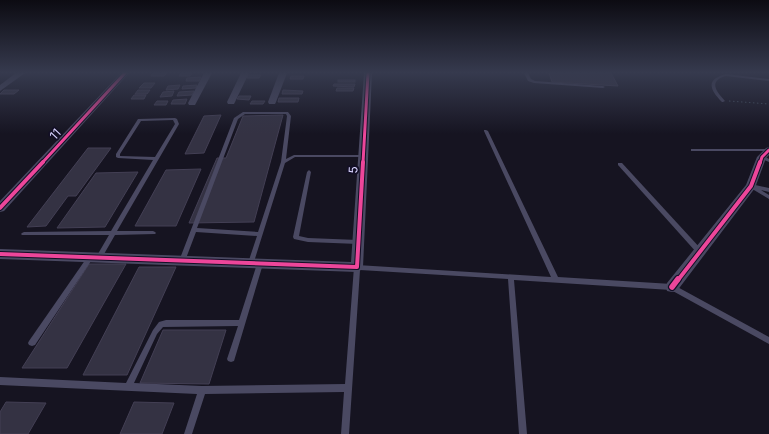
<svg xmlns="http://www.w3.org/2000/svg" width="769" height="434" viewBox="0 0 769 434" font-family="Inter,sans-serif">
	<rect width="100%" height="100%" fill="#161421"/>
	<!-- building -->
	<g fill="#343243" stroke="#433f54">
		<path d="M 153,73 L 167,73 L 164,76 L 151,76 Z"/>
		<path d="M 181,73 L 192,73 L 190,76 L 179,76 Z"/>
		<path d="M 549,73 L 611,73 L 618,86 L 552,82 Z"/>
		<path d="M 248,75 L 261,75 L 259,78 L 247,78 Z"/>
		<path d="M 291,76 L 304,76 L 303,79 L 290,79 Z"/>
		<path d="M 201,77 L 199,81 L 186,81 L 187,78 Z"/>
		<rect x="338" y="80" width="17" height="2"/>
		<path d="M 144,83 L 155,83 L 151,88 L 139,88 Z"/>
		<path d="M 334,84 L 355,84 L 354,87 L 333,86 Z"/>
		<path d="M 180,85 L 178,89 L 166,90 L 168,86 Z"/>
		<path d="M 197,85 L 196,88 L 182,89 L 183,86 Z"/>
		<path d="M 337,88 L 354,88 L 353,91 L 336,91 Z"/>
		<path d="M 4,90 L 19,90 L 14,94 L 0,94 Z"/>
		<path d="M 138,90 L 150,90 L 147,94 L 135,94 Z"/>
		<path d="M 283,90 L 303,91 L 302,94 L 282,94 Z"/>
		<path d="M 174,91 L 172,96 L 160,97 L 163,92 Z"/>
		<path d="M 194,91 L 192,95 L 177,96 L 179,92 Z"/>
		<path d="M 134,95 L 146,95 L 144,99 L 131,99 Z"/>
		<path d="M 239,96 L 251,96 L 249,100 L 237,99 Z"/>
		<path d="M 279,98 L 299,98 L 298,102 L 278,102 Z"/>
		<path d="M 187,99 L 185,104 L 171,104 L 173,100 Z"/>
		<path d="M 157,101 L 168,101 L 166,105 L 154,105 Z"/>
		<path d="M 252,101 L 265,101 L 263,104 L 250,104 Z"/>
		<path d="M 221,115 L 204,153 L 185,154 L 204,116 Z"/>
		<path d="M 283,115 L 254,222 L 189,223 L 217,158 L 226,158 L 243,116 Z"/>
		<path d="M 88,148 L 111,148 L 76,196 L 68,196 L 46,226 L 27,227 Z"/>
		<path d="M 201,169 L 176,226 L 135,226 L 166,170 Z"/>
		<path d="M 138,172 L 105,227 L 57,228 L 96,173 Z"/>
		<path d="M 89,264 L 126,264 L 67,368 L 22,368 Z"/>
		<path d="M 139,267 L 176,267 L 127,375 L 83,375 Z"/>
		<path d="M 163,330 L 226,330 L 209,384 L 140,383 Z"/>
		<path d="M 6,402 L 46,403 L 28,434 L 0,434 L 0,412 Z"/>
		<path d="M 134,402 L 174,403 L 162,434 L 120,434 Z"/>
	</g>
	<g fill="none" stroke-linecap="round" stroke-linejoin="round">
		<!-- path -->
		<path stroke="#44505f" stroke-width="1" stroke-dasharray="1.5 2.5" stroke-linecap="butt" d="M 729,101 L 769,104"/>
		<!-- service -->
		<g fill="#4a4962" fill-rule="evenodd">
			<path d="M 524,73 L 528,73 L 531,79 L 535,81 L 603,86 L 605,87 L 603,88 L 534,83 L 528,81 Z"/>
			<path d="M 726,74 L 769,79 L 769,81 L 726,76 C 708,81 716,91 725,101 L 723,102 L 722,102 C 709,89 706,79 726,74 Z"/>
			<path d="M 243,112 L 288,112 L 291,116 L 286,159 L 294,155 L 363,155 L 365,156 L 363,157 L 295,157 L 285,163 L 253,265 L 249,265 L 248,263 L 257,236 L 196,232 L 185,261 L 184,263 L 180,263 L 179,261 L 234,118 ZM 245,114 L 286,114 L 287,116 L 281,162 L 258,232 L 197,228 L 238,119 Z"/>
			<path d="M 175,118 L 177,119 L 179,124 L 117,231 L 153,231 L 155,232 L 156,233 L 155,234 L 115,235 L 100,261 L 96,261 L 95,259 L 109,235 L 22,235 L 21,234 L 22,233 L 24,232 L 111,231 L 153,160 L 118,158 L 116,157 L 116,154 L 138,119 ZM 173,120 L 175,124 L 155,157 L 120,156 L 120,154 L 141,121 Z"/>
			<path d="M 484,130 L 486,130 L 488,131 L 558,277 L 672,284 L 769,337 L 769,344 L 671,290 L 514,280 L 527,434 L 519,434 L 508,279 L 360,270 L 349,434 L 341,434 L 344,392 L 205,394 L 192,434 L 184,434 L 197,394 L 0,385 L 0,377 L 126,383 L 153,330 L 159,322 L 166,320 L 239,320 L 257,264 L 258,262 L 262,262 L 263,264 L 234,361 L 231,362 L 228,361 L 227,359 L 238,326 L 163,327 L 157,334 L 134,383 L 202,386 L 345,384 L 354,267 L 355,265 L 357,265 L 551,277 L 484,131 Z"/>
			<rect x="691" y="149" width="78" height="2"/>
			<path d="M 760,156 L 764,156 L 769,159 L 769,162 L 760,158 Z"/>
			<path d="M 618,163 L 622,163 L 701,249 L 702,251 L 701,253 L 697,253 L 618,165 Z"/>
			<path d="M 309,170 L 311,172 L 299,236 L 308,238 L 358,240 L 360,240 L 361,242 L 360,244 L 358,244 L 308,242 L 294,239 L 293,237 L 307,172 Z"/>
			<path d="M 751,184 L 769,188 L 769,192 L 761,190 L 769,195 L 769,199 L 749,187 L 748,186 Z"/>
			<path d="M 88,256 L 92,256 L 93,258 L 35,345 L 32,346 L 29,345 L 28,343 L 29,341 Z"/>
		</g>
		<!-- minor -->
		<g fill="#4a4962" fill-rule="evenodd">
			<path d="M 16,73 L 25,73 L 0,91 L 0,85 Z"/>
			<path d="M 121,73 L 129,73 L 4,211 L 0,212 L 0,201 Z"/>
			<path d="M 204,73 L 212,73 L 195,105 L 189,105 L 188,103 Z"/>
			<path d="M 241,73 L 249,73 L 235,102 L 234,104 L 228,104 L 227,102 Z"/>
			<path d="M 279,73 L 287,73 L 276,102 L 275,104 L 269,104 L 268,102 Z"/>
			<path d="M 364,73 L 372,73 L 363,267 L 361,270 L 357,272 L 0,259 L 0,249 L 351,262 Z"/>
			<path d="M 769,147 L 769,155 L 766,158 L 755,188 L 677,291 L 672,292 L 667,291 L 666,287 L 667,283 L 746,185 L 757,157 L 766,148 Z"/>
		</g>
		<defs>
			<g id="cycleway-far2">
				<path d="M 42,163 L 125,73"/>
				<path d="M 363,163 L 368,73"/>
				<path d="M 760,163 L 762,157 L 769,150"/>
			</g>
			<g id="cycleway-far1">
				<path d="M 0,208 L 43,162"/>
				<path d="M 0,254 L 357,267 L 363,162"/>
				<path d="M 678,280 L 751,186 L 760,162"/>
			</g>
			<path id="cycleway" d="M 672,287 L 678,279"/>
		</defs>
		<!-- cycleway-far2 casing -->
		<use href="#cycleway-far2" stroke="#130f26" stroke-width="5"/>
		<!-- cycleway-far1 casing -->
		<use href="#cycleway-far1" stroke="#130f26" stroke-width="6"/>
		<!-- cycleway casing -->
		<use href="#cycleway" stroke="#130f26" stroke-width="8"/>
		<!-- cycleway-far2 -->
		<use href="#cycleway-far2" stroke="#ed469a" stroke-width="3"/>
		<!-- cycleway-far1 -->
		<use href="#cycleway-far1" stroke="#ed469a" stroke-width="4"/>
		<!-- cycleway -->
		<use href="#cycleway" stroke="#ed469a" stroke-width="5.5"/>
	</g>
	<!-- sky -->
	<linearGradient id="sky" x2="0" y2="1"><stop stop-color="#0c0b12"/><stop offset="0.54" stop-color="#363a4e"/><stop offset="1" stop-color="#363a4e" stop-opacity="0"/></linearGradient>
	<rect width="769" height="134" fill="url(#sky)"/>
	<g text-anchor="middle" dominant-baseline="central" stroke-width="3.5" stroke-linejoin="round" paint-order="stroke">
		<!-- street labels -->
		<g font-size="12" fill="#d9d4ff" stroke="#130f26">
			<text transform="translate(55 134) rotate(-47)">11</text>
			<text transform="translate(353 170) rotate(-87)">5</text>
		</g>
	</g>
</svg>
